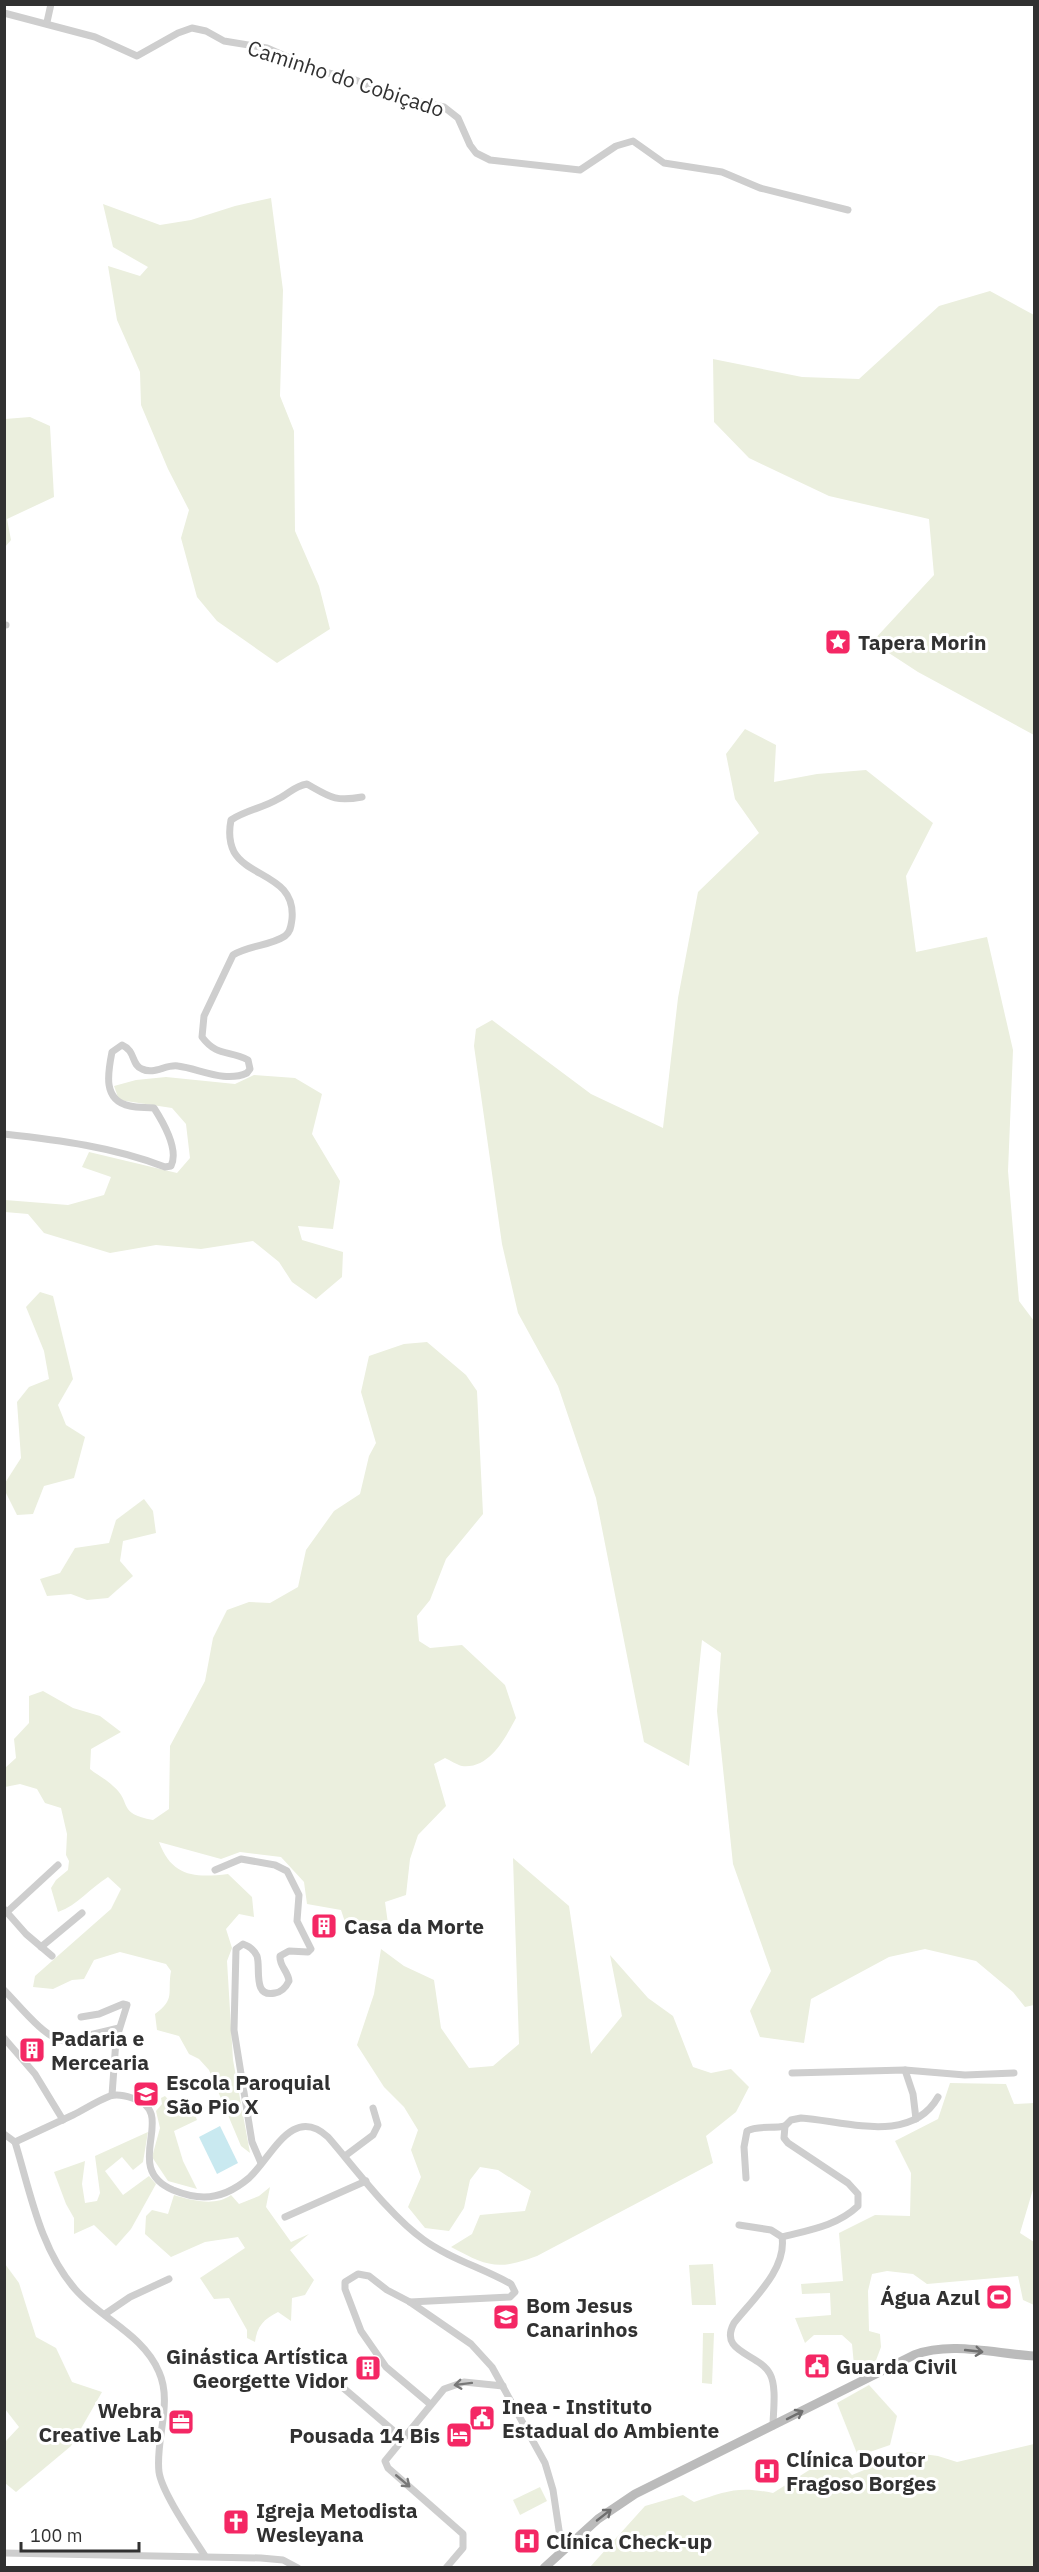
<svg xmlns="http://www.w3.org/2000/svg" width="1039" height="2572" viewBox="0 0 1039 2572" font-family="'IBM Plex Sans',sans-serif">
	<rect width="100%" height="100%" fill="#fff"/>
	<!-- green -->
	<g fill="#ebefde">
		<path d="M 271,198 L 283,290 L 280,396 L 294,431 L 295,531 L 319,586 L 330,629 L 277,663 L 217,621 L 197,597 L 181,538 L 189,510 L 168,469 L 141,405 L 140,372 L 117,320 L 108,266 L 140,276 L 148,267 L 113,247 L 103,204 L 160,225 L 191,220 L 235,206 Z"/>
		<path d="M 990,291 L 1034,315 L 1034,735 L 918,672 L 872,642 L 934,575 L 929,519 L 829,496 L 749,458 L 714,422 L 713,359 L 802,377 L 859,379 L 939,306 Z"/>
		<path d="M 30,417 L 50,426 L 54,497 L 7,519 L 11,540 L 5,547 L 5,419 Z"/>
		<path d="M 745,729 L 776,745 L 774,782 L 817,774 L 866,770 L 933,823 L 906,876 L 916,952 L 987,937 L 1013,1050 L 1008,1171 L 1019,1301 L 1034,1321 L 1034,2005 L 1025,2007 L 1013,1992 L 976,1961 L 925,1949 L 889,1957 L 811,1999 L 804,2043 L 760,2037 L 750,2011 L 771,1971 L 733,1864 L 717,1711 L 721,1653 L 702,1640 L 689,1766 L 644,1742 L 596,1498 L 558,1386 L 518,1313 L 502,1244 L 474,1046 L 476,1029 L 492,1020 L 591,1094 L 663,1128 L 678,998 L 698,892 L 759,833 L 735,799 L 726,754 Z"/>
		<path d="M 254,1075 L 295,1078 L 322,1094 L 312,1134 L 340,1181 L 333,1229 L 298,1226 L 302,1240 L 343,1252 L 342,1277 L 316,1299 L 292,1282 L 279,1262 L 253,1241 L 201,1249 L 156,1245 L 110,1253 L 44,1233 L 28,1214 L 5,1212 L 5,1200 L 68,1205 L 104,1195 L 111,1177 L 82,1167 L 89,1152 L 177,1173 L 190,1158 L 186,1124 L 172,1108 L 119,1100 L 114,1086 L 136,1080 L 166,1077 L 235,1084 Z"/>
		<path d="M 40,1292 L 53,1296 L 73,1379 L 58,1405 L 66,1425 L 85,1437 L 74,1478 L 44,1486 L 33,1514 L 17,1515 L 4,1489 L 5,1483 L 21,1458 L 17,1402 L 29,1387 L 49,1379 L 44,1351 L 26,1307 Z"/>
		<path d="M 427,1342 L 466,1375 L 477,1391 L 483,1514 L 446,1559 L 430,1600 L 417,1616 L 419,1641 L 430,1648 L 462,1645 L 505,1685 L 516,1718 C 505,1738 490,1769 462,1766 C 457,1765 450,1760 445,1758 L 434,1764 L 446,1806 L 418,1835 L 410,1859 L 406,1895 L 385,1902 L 389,1931 L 371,1936 L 358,1926 L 345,1922 L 341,1910 L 307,1904 L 304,1882 L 281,1857 L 240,1852 L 221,1859 L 159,1842 C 172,1877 195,1878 228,1874 L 252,1897 L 254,1917 L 239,1914 L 226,1929 L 232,1948 L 227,1961 L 233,2060 L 250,2153 L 241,2146 L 209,2070 L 199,2059 L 189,2054 L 179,2036 L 157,2030 L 155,2014 C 176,1999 167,1993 171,1971 L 166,1964 L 120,1952 L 94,1960 L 84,1979 L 72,1980 L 53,1989 L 33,1987 L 35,1976 L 111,1909 L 121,1889 L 108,1877 C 90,1888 78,1905 58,1912 L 51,1888 L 56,1880 L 68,1870 L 69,1861 L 66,1855 L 67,1834 L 61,1808 L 45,1803 L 37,1789 L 20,1784 L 5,1787 L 5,1768 L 16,1758 L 14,1739 L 29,1723 L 29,1696 L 43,1691 L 73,1708 L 100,1716 L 121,1732 L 91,1749 L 90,1769 C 97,1775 106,1779 113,1786 C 133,1803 116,1813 153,1820 L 169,1809 L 170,1746 L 205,1681 L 213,1638 L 227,1610 L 249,1602 L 270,1603 L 298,1587 L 306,1550 L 334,1511 L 360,1494 L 369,1456 L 376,1443 L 361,1392 L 369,1356 L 404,1344 Z"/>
		<path d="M 144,1499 L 153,1511 L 156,1533 L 123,1541 L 120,1561 L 133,1576 L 108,1598 L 87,1600 L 71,1594 L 47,1596 L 40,1579 L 60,1573 L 75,1548 L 109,1543 L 116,1520 Z"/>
		<path d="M 513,1858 L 569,1906 L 591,2054 L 622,2016 L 610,1955 L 648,1998 L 673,2016 L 693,2067 L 711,2073 L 731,2069 L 749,2087 L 736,2112 L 706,2136 L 713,2163 L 537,2256 C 497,2271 487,2266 451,2247 L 472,2234 L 480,2215 L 525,2211 L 531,2191 L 498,2170 L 480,2167 L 470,2180 L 464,2208 L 449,2231 L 425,2228 L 408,2207 L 421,2177 L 411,2150 L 418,2130 L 404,2107 L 384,2087 L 357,2045 L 374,1994 L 381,1949 L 404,1966 L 434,1980 L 441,2028 L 469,2068 L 493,2066 L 519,2044 Z"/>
		<path d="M 950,2083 L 1006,2084 L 1014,2104 L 1034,2103 L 1034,2186 L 1020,2233 L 1034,2242 L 1034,2305 L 1023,2300 L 1018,2276 L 927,2284 L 913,2274 L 887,2271 L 872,2274 L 868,2291 L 869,2331 L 880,2334 L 881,2347 L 875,2363 L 854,2365 L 852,2344 L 842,2335 L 814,2335 L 805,2343 L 795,2318 L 831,2315 L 830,2293 L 802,2294 L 801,2284 L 843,2281 L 839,2233 L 875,2215 L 910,2216 L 911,2173 L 895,2141 L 938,2119 Z"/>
		<path d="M 165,2096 L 175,2107 L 189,2102 L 197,2120 L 174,2131 L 183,2161 L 197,2189 L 168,2181 L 152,2157 L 160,2128 L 156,2111 L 162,2104 L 161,2098 Z"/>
		<path d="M 148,2132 L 143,2162 L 133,2170 L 122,2157 L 105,2171 L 123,2195 L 149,2176 L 156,2184 L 131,2229 L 116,2246 L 94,2225 L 74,2234 L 74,2218 L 66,2204 L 54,2172 L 85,2161 L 82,2184 L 85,2203 L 97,2201 L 100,2193 L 95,2156 Z"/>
		<path d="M 270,2187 L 266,2207 L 291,2242 L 309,2234 L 290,2250 L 314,2280 L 305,2295 L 292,2298 L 291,2321 L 278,2312 C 264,2319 257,2326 255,2342 L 247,2338 L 247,2330 L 229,2298 L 214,2299 L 200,2278 L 245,2248 L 238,2237 L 205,2242 L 171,2257 L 145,2234 L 146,2216 L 152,2210 L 168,2214 L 174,2195 C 191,2200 215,2207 231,2195 L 239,2204 L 259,2196 Z"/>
		<path d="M 5,2264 L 19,2283 L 36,2337 L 56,2348 L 72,2382 L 102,2392 L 71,2446 L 16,2492 L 5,2483 L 5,2442 L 19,2427 L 5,2409 Z"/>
		<path d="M 713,2264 L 716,2305 L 692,2305 L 689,2265 Z"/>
		<path d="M 703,2333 L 714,2333 L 712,2384 L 702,2383 Z"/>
		<path d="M 869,2385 L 897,2416 L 890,2445 L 858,2456 L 837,2403 Z"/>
		<path d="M 1034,2444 L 1034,2567 L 590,2567 L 645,2506 L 683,2495 L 694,2502 C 727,2491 738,2486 773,2493 L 833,2455 L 852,2475 L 908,2452 L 938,2456 L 957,2462 Z"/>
		<path d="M 540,2487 L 547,2501 L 520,2515 L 513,2500 Z"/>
	</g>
	<!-- water -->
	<path fill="#c9e9f0" d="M 220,2126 L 238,2163 L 217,2174 L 199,2137 Z"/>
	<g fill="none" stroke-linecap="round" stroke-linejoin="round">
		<!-- minor -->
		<g stroke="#cecece" stroke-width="7">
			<path d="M 4,13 L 95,37 L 137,56 L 178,33 L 192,28 L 206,31 L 224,41 L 267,48 L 319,71 L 347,77 L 410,100 L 444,107 L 458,118 L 470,145 L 476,153 L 490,160 L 580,170 L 616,146 L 633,141 L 664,163 L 722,172 L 760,188 L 848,210"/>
			<path d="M 47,22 L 51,4"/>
			<path d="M 4,625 L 6,625"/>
			<path d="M 4,1134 C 58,1140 114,1147 165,1167 L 171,1166 C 179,1150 163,1122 154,1108 C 146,1107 138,1108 130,1106 C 102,1101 108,1072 112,1052 L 122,1045 C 136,1051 131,1065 142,1069 C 154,1075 166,1064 178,1066 C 200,1069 225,1083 247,1073 L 250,1069 L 248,1060 C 229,1050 217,1057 202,1037 L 204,1016 L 233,955 C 249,945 270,946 285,936 C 291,932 291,925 292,919 C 296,876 249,878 234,852 C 229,842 229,830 231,820 C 246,810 263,808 278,799 C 289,794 294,786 307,784 C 330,797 335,802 362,797"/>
			<path d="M 215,1870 L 241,1859 L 275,1865 L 287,1871 L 299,1895 L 297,1921 L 311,1949 L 308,1952 L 289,1951 L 280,1956 C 279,1966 288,1971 289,1981 C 286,1987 282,1992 275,1993 C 252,1998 261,1968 257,1956 C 254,1950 249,1946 243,1944 L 236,1949 L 234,2030 L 252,2142 L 261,2163"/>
			<path d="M 4,1909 L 26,1934 L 52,1956"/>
			<path d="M 7,1912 L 58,1865"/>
			<path d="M 41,1947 L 82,1913"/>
			<path d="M 4,1990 C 18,2004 45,2039 64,2041 L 119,2028"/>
			<path d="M 81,2017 L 99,2014 L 123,2004 L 127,2005 L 116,2040 L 112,2095"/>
			<path d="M 4,2038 L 35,2074 L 63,2120"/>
			<path d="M 905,2070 L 913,2094 L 916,2119"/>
			<path d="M 792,2073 L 905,2070 L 965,2075 L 1014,2073"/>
			<path d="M 4,2134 L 15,2142"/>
			<path d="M 15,2142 C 34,2133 54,2124 73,2115 C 85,2109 97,2101 110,2096 C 116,2094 126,2096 132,2098 C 181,2112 119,2167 173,2190 C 183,2194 193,2197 204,2197 C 221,2197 236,2189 249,2178 C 272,2157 292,2104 328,2137 C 355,2168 391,2217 424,2240 C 450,2259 483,2268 511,2284 L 515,2292 L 510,2297 L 410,2302"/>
			<path d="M 15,2142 C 30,2191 40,2249 75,2289 C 101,2319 143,2334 159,2372 C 173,2403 155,2440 159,2472 C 162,2493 193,2537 205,2556"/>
			<path d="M 345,2156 L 373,2135 L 378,2125 L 373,2108"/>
			<path d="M 746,2178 L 744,2147 L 747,2131 C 758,2125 773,2129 785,2126"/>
			<path d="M 285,2217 L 366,2181"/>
			<path d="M 739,2225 L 771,2230 L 782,2237 C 787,2269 753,2299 734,2323 C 718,2353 759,2353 770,2374 C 777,2387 773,2412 773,2426"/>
			<path d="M 782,2237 C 809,2230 837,2226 858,2206 L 858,2194 L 848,2183 L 788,2143 L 784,2138 L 785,2126 L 791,2120 L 801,2118 C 845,2121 911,2145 938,2097"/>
			<path d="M 105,2314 L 130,2297 L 169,2279"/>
			<path d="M 334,2380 L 402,2438"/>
			<path d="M 430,2404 L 386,2367 L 361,2331 L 345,2289 L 345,2282 L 358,2274 L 369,2276 L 387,2290 L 410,2302 L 471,2344 L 492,2367 L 545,2463 L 553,2490 L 562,2550"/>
			<path d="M 4,2553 L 261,2558 L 283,2560 L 298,2568"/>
			<path d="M 446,2568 L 463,2548 L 463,2534 L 388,2468 L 385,2461 L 444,2389 L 464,2382 L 503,2386"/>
		</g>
		<!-- secondary -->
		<path stroke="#bbb" stroke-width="9" d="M 544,2568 L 598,2519 L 635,2494 L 914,2355 C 951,2341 996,2354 1034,2356"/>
	</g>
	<!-- one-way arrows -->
	<defs><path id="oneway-shaft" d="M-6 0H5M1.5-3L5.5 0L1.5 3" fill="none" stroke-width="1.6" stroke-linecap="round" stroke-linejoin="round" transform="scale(1.5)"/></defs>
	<g stroke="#6f6f6f">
		<use href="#oneway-shaft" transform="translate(974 2351) rotate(6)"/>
		<use href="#oneway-shaft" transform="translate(795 2415) rotate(-27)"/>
		<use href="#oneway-shaft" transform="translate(604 2515) rotate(-38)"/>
	</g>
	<g stroke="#787878">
		<use href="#oneway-shaft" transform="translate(463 2384) rotate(173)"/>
		<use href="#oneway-shaft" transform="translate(403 2481) rotate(40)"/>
	</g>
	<!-- icons -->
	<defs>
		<symbol id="sight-square" viewBox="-11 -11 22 22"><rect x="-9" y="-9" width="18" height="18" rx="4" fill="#f42764" stroke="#fff"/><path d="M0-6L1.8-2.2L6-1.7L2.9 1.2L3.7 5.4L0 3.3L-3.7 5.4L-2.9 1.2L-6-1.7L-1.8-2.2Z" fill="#fff"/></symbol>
		<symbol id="building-square" viewBox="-11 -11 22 22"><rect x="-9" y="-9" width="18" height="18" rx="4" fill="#f42764" stroke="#fff"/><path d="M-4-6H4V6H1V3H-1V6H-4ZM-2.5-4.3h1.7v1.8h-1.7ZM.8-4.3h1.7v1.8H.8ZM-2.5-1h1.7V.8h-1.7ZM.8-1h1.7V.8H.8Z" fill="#fff"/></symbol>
		<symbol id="school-square" viewBox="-11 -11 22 22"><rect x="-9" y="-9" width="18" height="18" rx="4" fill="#f42764" stroke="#fff"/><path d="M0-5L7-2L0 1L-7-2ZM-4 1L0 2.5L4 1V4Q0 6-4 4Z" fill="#fff"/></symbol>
		<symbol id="stadium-square" viewBox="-11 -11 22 22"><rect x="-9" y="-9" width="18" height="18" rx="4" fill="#f42764" stroke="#fff"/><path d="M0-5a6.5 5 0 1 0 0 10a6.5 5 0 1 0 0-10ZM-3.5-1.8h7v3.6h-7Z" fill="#fff"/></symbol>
		<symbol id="civic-square" viewBox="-11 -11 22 22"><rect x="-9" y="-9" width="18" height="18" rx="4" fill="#f42764" stroke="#fff"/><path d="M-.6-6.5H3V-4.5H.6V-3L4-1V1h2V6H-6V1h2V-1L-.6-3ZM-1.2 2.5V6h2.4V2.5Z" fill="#fff"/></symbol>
		<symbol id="office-square" viewBox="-11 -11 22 22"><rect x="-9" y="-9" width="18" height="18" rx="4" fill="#f42764" stroke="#fff"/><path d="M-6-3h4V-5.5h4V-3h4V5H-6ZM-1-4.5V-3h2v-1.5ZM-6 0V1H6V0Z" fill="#fff"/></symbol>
		<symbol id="hotel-square" viewBox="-11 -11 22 22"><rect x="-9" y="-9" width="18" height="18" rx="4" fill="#f42764" stroke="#fff"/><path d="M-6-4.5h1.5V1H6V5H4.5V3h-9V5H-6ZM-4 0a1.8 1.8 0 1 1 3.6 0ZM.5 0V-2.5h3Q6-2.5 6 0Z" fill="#fff"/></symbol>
		<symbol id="hospital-square" viewBox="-11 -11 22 22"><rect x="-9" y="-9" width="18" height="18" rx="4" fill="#f42764" stroke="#fff"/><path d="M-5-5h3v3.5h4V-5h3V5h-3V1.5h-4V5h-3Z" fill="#fff"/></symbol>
		<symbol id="church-square" viewBox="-11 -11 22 22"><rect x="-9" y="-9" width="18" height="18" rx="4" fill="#f42764" stroke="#fff"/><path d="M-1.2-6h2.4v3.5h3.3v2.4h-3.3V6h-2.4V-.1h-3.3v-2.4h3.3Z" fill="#fff"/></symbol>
	</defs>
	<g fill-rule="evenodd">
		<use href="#sight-square" x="823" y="627" width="30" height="30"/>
		<use href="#building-square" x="309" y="1911" width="30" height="30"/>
		<use href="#building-square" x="17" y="2035" width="30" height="30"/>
		<use href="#school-square" x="131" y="2079" width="30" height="30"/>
		<use href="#stadium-square" x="984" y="2282" width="30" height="30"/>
		<use href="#school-square" x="491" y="2302" width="30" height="30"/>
		<use href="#civic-square" x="802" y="2351" width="30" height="30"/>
		<use href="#building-square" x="353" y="2353" width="30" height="30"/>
		<use href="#civic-square" x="467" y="2403" width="30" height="30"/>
		<use href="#office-square" x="166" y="2407" width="30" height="30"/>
		<use href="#hotel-square" x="444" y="2420" width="30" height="30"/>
		<use href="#hospital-square" x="752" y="2456" width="30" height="30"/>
		<use href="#church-square" x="221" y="2507" width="30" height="30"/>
		<use href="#hospital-square" x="512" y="2526" width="30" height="30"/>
	</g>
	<g text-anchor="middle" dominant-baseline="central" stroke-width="6" stroke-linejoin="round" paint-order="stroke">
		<!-- street labels -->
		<g font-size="21" fill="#313131" stroke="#fff">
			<text transform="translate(346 78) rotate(18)">Caminho do Cobiçado</text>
		</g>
		<!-- poi labels -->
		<g font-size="21" font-weight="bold" fill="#313131" stroke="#fff" text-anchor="start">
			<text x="858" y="642">Tapera Morin</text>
			<text x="344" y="1926">Casa da Morte</text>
			<text x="51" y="2038">Padaria e<tspan x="51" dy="24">Mercearia</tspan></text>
			<text x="166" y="2082">Escola Paroquial<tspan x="166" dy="24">São Pio X</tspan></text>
			<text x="980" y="2297" text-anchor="end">Água Azul</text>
			<text x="526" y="2305">Bom Jesus<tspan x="526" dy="24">Canarinhos</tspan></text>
			<text x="348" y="2356" text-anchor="end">Ginástica Artística<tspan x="348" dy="24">Georgette Vidor</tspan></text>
			<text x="836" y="2366">Guarda Civil</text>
			<text x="502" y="2406">Inea - Instituto<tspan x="502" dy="24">Estadual do Ambiente</tspan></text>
			<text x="162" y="2410" text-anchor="end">Webra<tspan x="162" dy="24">Creative Lab</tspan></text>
			<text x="440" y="2435" text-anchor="end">Pousada 14 Bis</text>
			<text x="786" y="2459">Clínica Doutor<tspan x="786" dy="24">Fragoso Borges</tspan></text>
			<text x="256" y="2510">Igreja Metodista<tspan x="256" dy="24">Wesleyana</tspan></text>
			<text x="546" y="2541">Clínica Check-up</text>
		</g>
	</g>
	<!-- border -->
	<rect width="1039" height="2572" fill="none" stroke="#313131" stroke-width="12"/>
	<!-- scale -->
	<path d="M21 2542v9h118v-9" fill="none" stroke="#313131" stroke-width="3"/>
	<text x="30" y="2542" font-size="18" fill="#313131" stroke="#ffffff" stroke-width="4.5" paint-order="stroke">100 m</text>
</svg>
